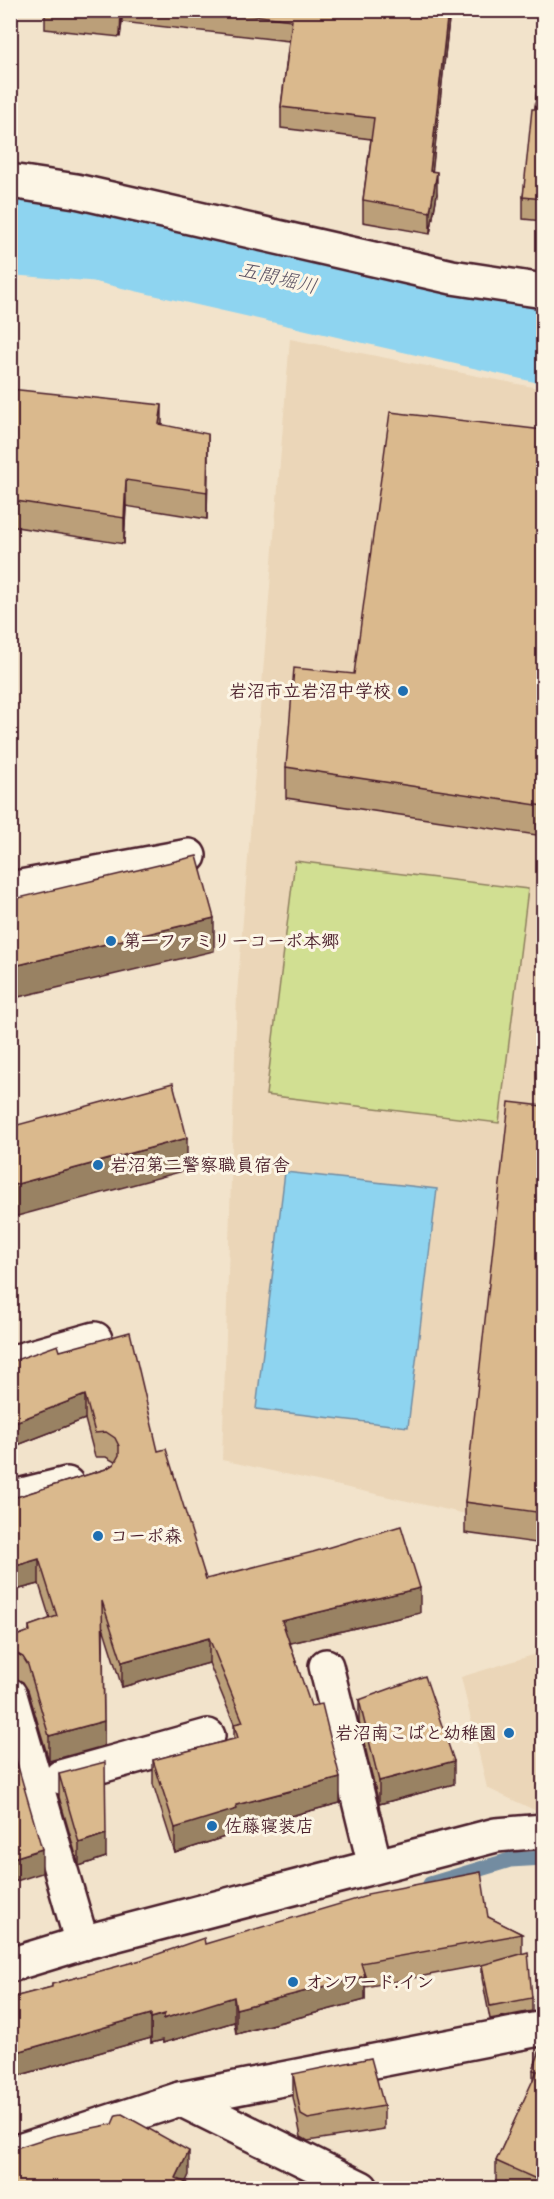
<svg xmlns="http://www.w3.org/2000/svg" width="554" height="2199" viewBox="0 0 554 2199" font-family="'Comic Neue','Klee One',sans-serif">
	<rect width="100%" height="100%" fill="#f2e3cb"/>
	<filter id="ink" filterUnits="userSpaceOnUse"><feTurbulence type="fractalNoise" baseFrequency=".0167" numOctaves="2"/><feDisplacementMap in="SourceGraphic" scale="12" xChannelSelector="R" yChannelSelector="G"/><feConvolveMatrix kernelMatrix="1 2 1 2 8 2 1 2 1" color-interpolation-filters="sRGB"/></filter>
	<g filter="url(#ink)">
		<!-- built -->
		<g fill="#ebd6b8">
			<path d="M 290,339 L 543,389 L 543,1531 L 222,1460 L 237,994 Z"/>
			<path d="M 543,1652 L 544,1652 L 543,1814 L 487,1788 L 461,1677 Z"/>
		</g>
		<!-- green -->
		<path fill="#d1df92" stroke="#8e7f5e" stroke-width="1.5" d="M 295,861 L 528,889 L 499,1123 L 266,1095 Z"/>
		<!-- water -->
		<path fill="#8ed4f0" stroke="#738ca1" stroke-width="1.5" d="M 285,1172 L 437,1189 L 408,1427 L 256,1409 Z"/>
		<g fill="none" stroke-linecap="round" stroke-linejoin="round">
			<!-- stream -->
			<path stroke="#738ca1" stroke-width="15" d="M 430,1884 L 510,1860 L 544,1858"/>
			<!-- river -->
			<path stroke="#8ed4f0" stroke-width="88" d="M 10,231 L 101,238 L 544,339"/>
			<defs>
				<g id="street">
					<path d="M 10,181 L 76,191 L 452,277 L 544,291"/>
					<path d="M 10,889 L 189,856"/>
					<path d="M 10,1363 L 95,1339"/>
					<path d="M 10,1498 L 67,1484"/>
					<path d="M 326,1666 L 375,1866"/>
					<path d="M 10,1695 L 82,1943"/>
					<path d="M 61,1777 L 208,1736"/>
					<path d="M 10,1965 L 82,1943 L 496,1835 L 544,1831"/>
					<path d="M 180,2099 L 361,2188"/>
					<path d="M 10,2154 L 180,2099 L 544,2028"/>
				</g>
			</defs>
			<!-- street casing -->
			<use href="#street" stroke="#4a1f2b" stroke-width="38"/>
			<!-- street -->
			<use href="#street" stroke="#fcf5e5" stroke-width="33"/>
		</g>
		<!-- wall -->
		<g fill="#bb9f79" stroke="#4a1f2b" stroke-width="1.5">
			<path d="M 45,10 L 450,10 L 432,171 L 437,194 L 430,234 L 363,222 L 363,200 L 371,139 L 281,128 L 281,107 L 289,41 L 122,22 L 120,37 L 45,29 Z"/>
			<path d="M 543,24 L 543,221 L 523,219 L 523,197 L 535,109 Z"/>
			<path d="M 10,389 L 162,425 L 208,460 L 207,519 L 126,506 L 124,544 L 10,526 Z"/>
			<path d="M 543,430 L 543,836 L 286,798 L 286,767 Z"/>
			<path d="M 543,1106 L 543,1544 L 465,1533 L 465,1502 Z"/>
			<path d="M 60,1351 L 158,1451 L 206,1579 L 420,1613 L 290,1643 L 340,1803 L 237,1830 L 237,1833 L 175,1853 L 153,1784 L 153,1760 L 234,1739 L 234,1724 L 209,1663 L 122,1687 L 103,1627 L 104,1746 L 49,1761 L 28,1690 L 23,1682 L 14,1677 L 10,1677 L 10,1641 L 16,1639 L 16,1636 L 29,1632 L 29,1626 L 50,1619 L 39,1584 L 12,1591 L 10,1584 L 10,1499 L 106,1469 L 114,1464 L 115,1462 L 106,1457 L 95,1457 L 85,1419 L 10,1448 L 10,1362 Z"/>
			<path d="M 359,1700 L 454,1784 L 379,1804 L 359,1722 Z"/>
			<path d="M 59,1774 L 106,1857 L 79,1866 L 59,1797 Z"/>
			<path d="M 488,1917 L 522,1934 L 522,1954 L 532,1998 L 532,2011 L 490,2019 L 482,1978 L 482,1965 L 365,1987 L 365,2000 L 236,2034 L 234,2022 L 163,2043 L 163,2040 L 151,2043 L 151,2038 L 10,2078 L 10,1998 L 52,1987 L 52,1984 L 205,1944 Z"/>
			<path d="M 543,2042 L 543,2188 L 508,2188 L 496,2183 L 496,2161 L 533,2081 L 533,2070 Z"/>
			<path d="M 293,2074 L 384,2106 L 384,2129 L 308,2141 L 301,2137 L 293,2097 Z"/>
		</g>
		<!-- shaded-wall -->
		<g fill="#998263" stroke="#4a1f2b" stroke-width="1.5">
			<path d="M 121,10 L 122,10 L 122,22 L 120,37 Z"/>
			<path d="M 448,10 L 450,10 L 430,193 L 430,171 Z"/>
			<path d="M 437,172 L 437,194 L 430,234 L 430,212 Z"/>
			<path d="M 162,405 L 162,431 L 159,424 Z"/>
			<path d="M 208,434 L 208,460 L 207,519 L 207,492 Z"/>
			<path d="M 126,480 L 126,506 L 124,544 L 124,518 Z"/>
			<path d="M 214,918 L 214,951 L 10,999 L 10,967 Z"/>
			<path d="M 187,1138 L 187,1170 L 10,1218 L 10,1186 Z"/>
			<path d="M 85,1395 L 85,1419 L 10,1448 L 10,1424 Z"/>
			<path d="M 39,1559 L 39,1584 L 12,1591 L 12,1567 Z"/>
			<path d="M 420,1588 L 420,1613 L 282,1645 L 282,1621 Z"/>
			<path d="M 209,1638 L 209,1663 L 122,1687 L 122,1662 Z"/>
			<path d="M 104,1721 L 104,1746 L 49,1761 L 49,1736 Z"/>
			<path d="M 454,1761 L 454,1784 L 379,1804 L 379,1781 Z"/>
			<path d="M 340,1778 L 340,1803 L 237,1830 L 237,1833 L 175,1853 L 175,1828 L 236,1805 Z"/>
			<path d="M 106,1834 L 106,1857 L 79,1866 L 79,1843 Z"/>
			<path d="M 42,1849 L 42,1873 L 10,1883 L 10,1859 Z"/>
			<path d="M 365,1976 L 365,2000 L 236,2034 L 236,2009 Z"/>
			<path d="M 234,1997 L 234,2022 L 163,2043 L 163,2040 L 151,2043 L 151,2018 Z"/>
			<path d="M 151,2014 L 151,2038 L 10,2078 L 10,2054 Z"/>
			<path d="M 189,2151 L 189,2175 L 183,2188 L 176,2178 Z"/>
		</g>
		<!-- building -->
		<g fill="#dab98d" stroke="#4a1f2b" stroke-width="1.5">
			<path d="M 76,10 L 121,10 L 120,15 Z"/>
			<path d="M 210,10 L 448,10 L 430,171 L 437,172 L 430,212 L 363,200 L 374,118 L 281,107 L 292,20 Z"/>
			<path d="M 543,24 L 543,199 L 523,197 L 532,109 L 535,109 Z"/>
			<path d="M 10,389 L 162,405 L 159,424 L 208,434 L 207,492 L 126,480 L 124,518 L 10,500 Z"/>
			<path d="M 390,412 L 543,430 L 543,806 L 286,767 L 294,668 L 354,674 Z"/>
			<path d="M 197,856 L 214,918 L 10,967 L 10,900 Z"/>
			<path d="M 173,1083 L 187,1138 L 10,1186 L 10,1127 Z"/>
			<path d="M 509,1102 L 543,1106 L 543,1513 L 465,1502 Z"/>
			<path d="M 130,1332 L 158,1451 L 166,1449 L 206,1579 L 313,1552 L 401,1526 L 420,1588 L 282,1621 L 311,1706 L 322,1704 L 340,1778 L 236,1805 L 237,1809 L 175,1828 L 153,1760 L 238,1738 L 234,1724 L 243,1722 L 209,1638 L 122,1662 L 102,1601 L 104,1721 L 49,1736 L 28,1665 L 23,1657 L 14,1652 L 10,1652 L 10,1641 L 17,1639 L 16,1636 L 30,1631 L 29,1626 L 57,1616 L 39,1559 L 12,1567 L 10,1559 L 10,1499 L 106,1469 L 114,1464 L 119,1455 L 119,1446 L 115,1438 L 106,1432 L 95,1433 L 85,1395 L 10,1424 L 10,1362 L 58,1345 L 60,1351 Z"/>
			<path d="M 425,1676 L 454,1761 L 379,1781 L 359,1700 Z"/>
			<path d="M 10,1739 L 42,1849 L 10,1859 Z"/>
			<path d="M 105,1762 L 106,1834 L 79,1843 L 59,1774 Z"/>
			<path d="M 481,1872 L 488,1917 L 522,1934 L 361,1963 L 365,1976 L 236,2009 L 234,1997 L 163,2019 L 165,2014 L 151,2018 L 151,2014 L 10,2054 L 10,1998 L 52,1987 L 52,1984 L 141,1960 L 204,1938 L 205,1944 L 367,1896 L 367,1894 Z"/>
			<path d="M 528,1952 L 532,1998 L 490,2006 L 482,1965 Z"/>
			<path d="M 543,2042 L 543,2182 L 496,2161 L 537,2071 L 533,2070 Z"/>
			<path d="M 371,2058 L 384,2106 L 308,2119 L 301,2115 L 293,2074 Z"/>
			<path d="M 122,2114 L 189,2151 L 176,2178 L 196,2188 L 10,2188 L 10,2147 L 16,2148 L 53,2136 L 112,2124 L 116,2115 Z"/>
		</g>
	</g>
	<!-- markers -->
	<g fill="#1f6fb2" stroke="#fcf5e5" stroke-width="2">
		<circle cx="403" cy="691" r="6"/>
		<circle cx="111" cy="941" r="6"/>
		<circle cx="98" cy="1165" r="6"/>
		<circle cx="98" cy="1536" r="6"/>
		<circle cx="509" cy="1733" r="6"/>
		<circle cx="212" cy="1826" r="6"/>
		<circle cx="293" cy="1982" r="6"/>
	</g>
	<g text-anchor="middle" dominant-baseline="central" stroke-width="6" stroke-linejoin="round" paint-order="stroke">
		<!-- poi labels -->
		<g font-size="18" font-weight="bold" fill="#4a1f2b" stroke="#fcf5e5" text-anchor="start">
			<text x="391" y="691" text-anchor="end">岩沼市立岩沼中学校</text>
			<text x="123" y="941">第一ファミリーコーポ本郷</text>
			<text x="110" y="1165">岩沼第二警察職員宿舎</text>
			<text x="110" y="1536">コーポ森</text>
			<text x="497" y="1733" text-anchor="end">岩沼南こばと幼稚園</text>
			<text x="224" y="1826">佐藤寝装店</text>
			<text x="305" y="1982">オンワード.イン</text>
		</g>
		<!-- water labels -->
		<g font-size="20" font-style="italic" fill="#5e5566" stroke="#fcf5e5">
			<text transform="translate(278 278) rotate(13)">五間堀川</text>
		</g>
	</g>
	<!-- margin -->
	<rect width="554" height="2199" fill="none" stroke="#fcf5e5" stroke-width="36"/>
	<rect x="18" y="18" width="518" height="2163" fill="none" stroke="#4a1f2b" stroke-width="2" filter="url(#ink)"/>
</svg>
